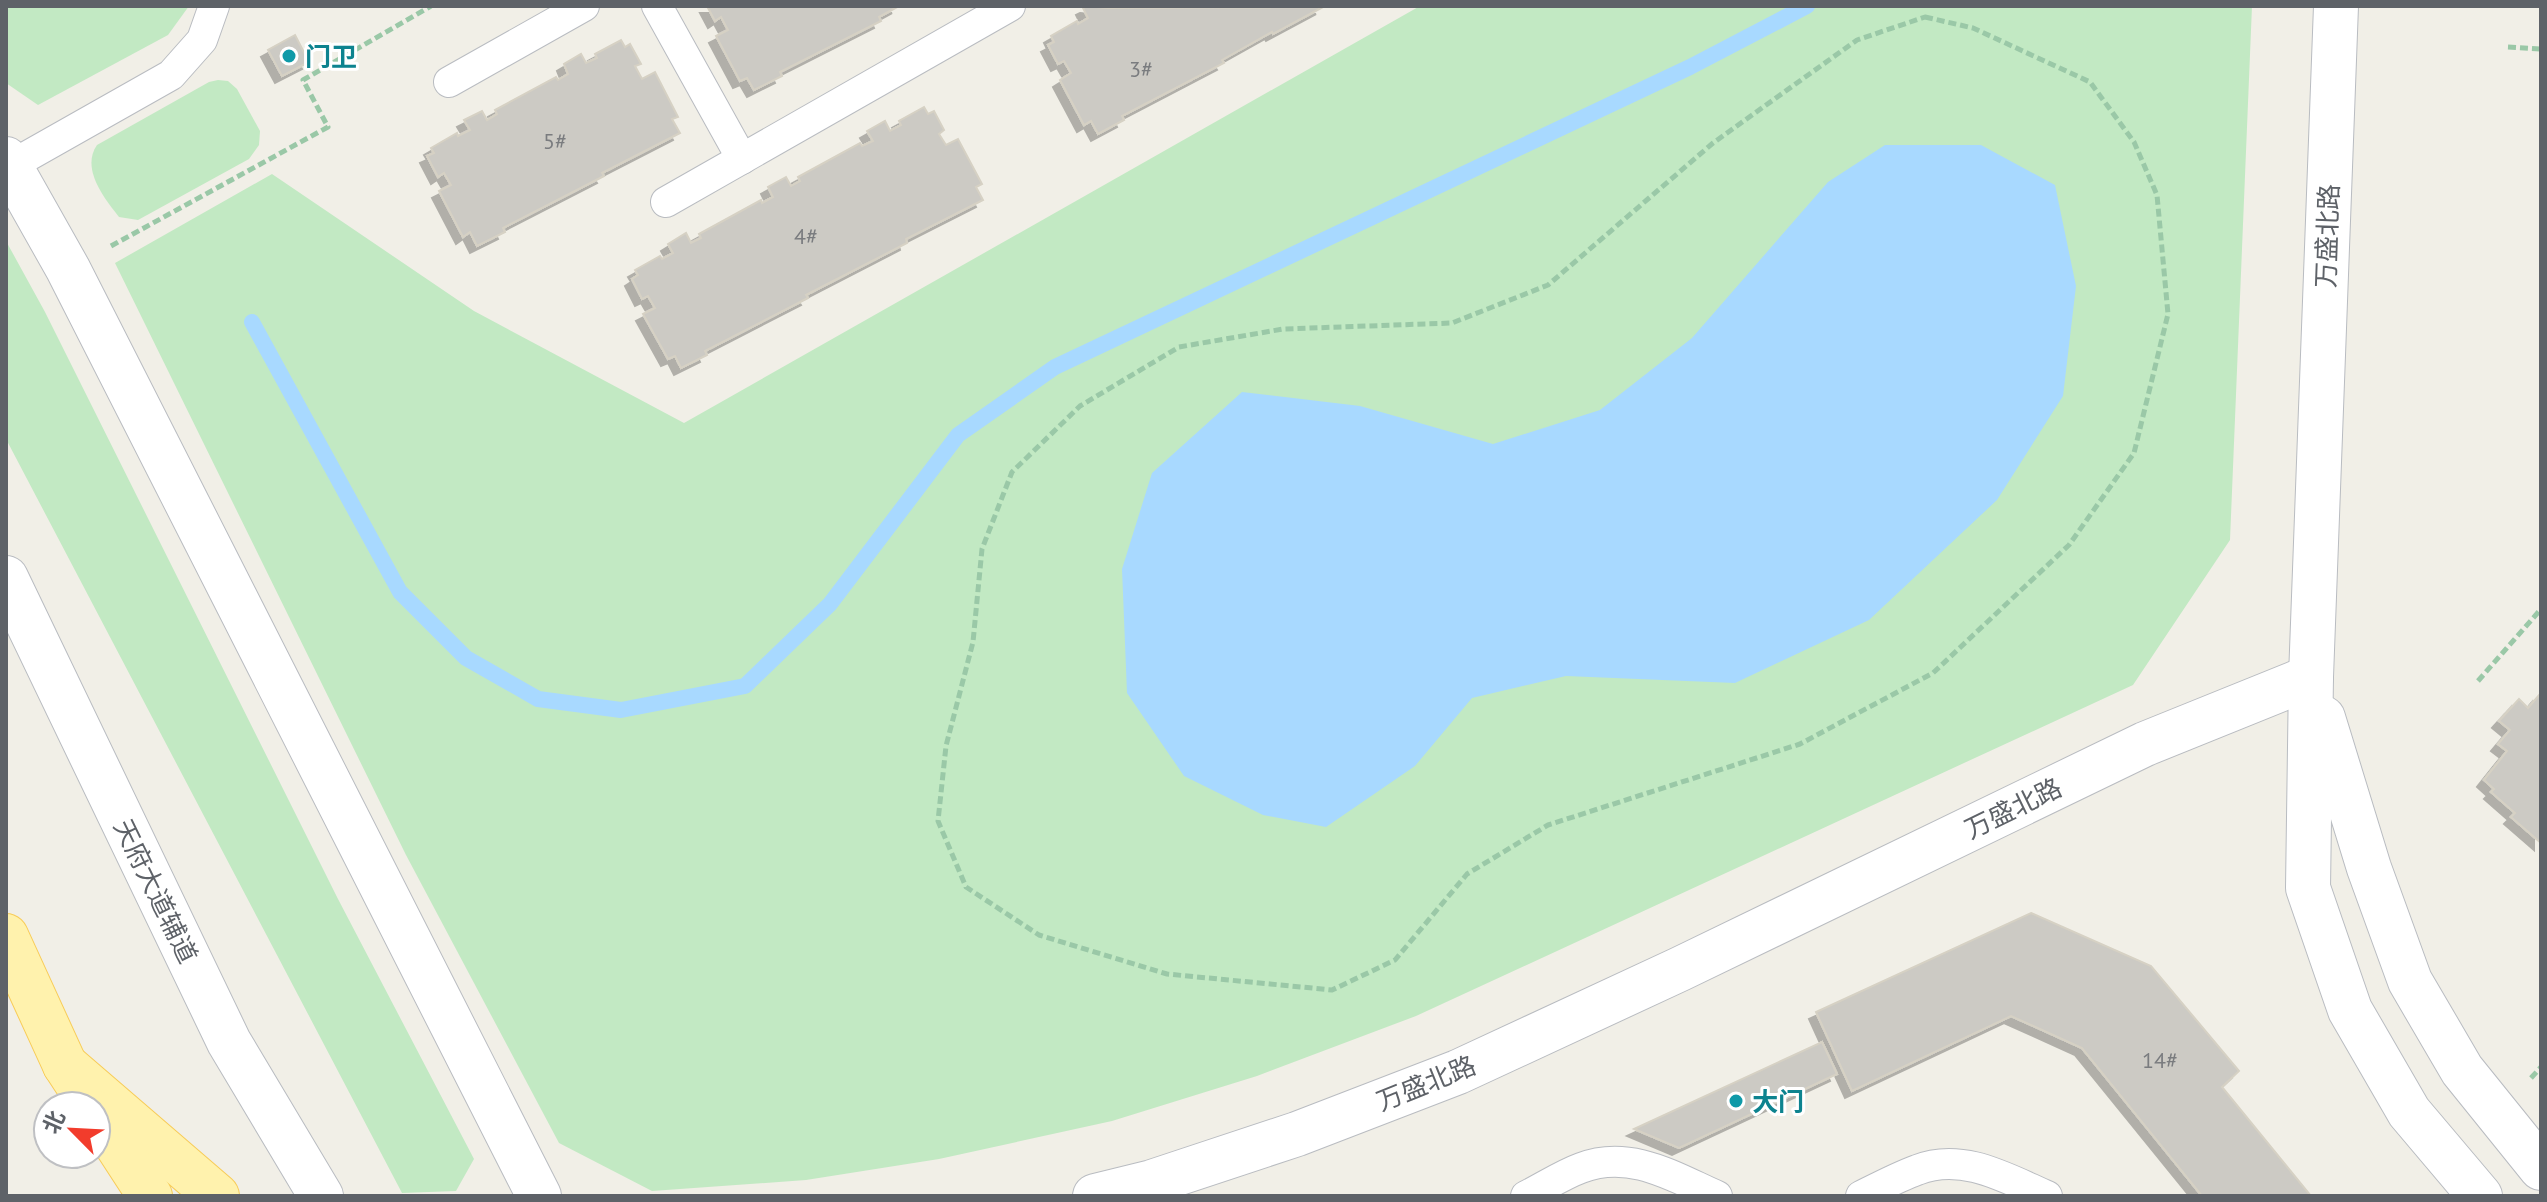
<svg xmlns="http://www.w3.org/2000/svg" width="2547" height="1202" viewBox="0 0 2547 1202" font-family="'PT Sans','Noto Sans SC',sans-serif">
	<defs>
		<filter id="shadow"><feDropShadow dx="-7" dy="7" stdDeviation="0" flood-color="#0004"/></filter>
	</defs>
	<rect width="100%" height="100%" fill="#f1efe7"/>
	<!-- green -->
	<g fill="#c2e9c3">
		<path d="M 6,6 L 189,6 L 168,35 L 38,105 L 6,83 Z"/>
		<path d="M 1420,6 L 2252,6 L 2230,540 L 2133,685 L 1416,1016 L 1257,1076 L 1112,1121 L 939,1159 L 806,1180 L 652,1191 L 559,1143 L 406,855 L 115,263 L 272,174 L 474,311 L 684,423 Z"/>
		<path d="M 218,80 L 228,81 L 237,89 L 260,131 L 259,145 L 249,159 L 138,220 L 119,217 C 103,197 81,168 97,145 L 209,82 Z"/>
		<path d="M 6,241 L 45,312 L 338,899 L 474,1159 L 456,1191 L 402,1193 L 6,439 Z"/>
	</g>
	<!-- water -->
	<path fill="#a8d9ff" d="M 1885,145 L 1981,145 L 2055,185 L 2076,286 L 2063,396 L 1997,500 L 1869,620 L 1735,683 L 1566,676 L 1472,698 L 1415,766 L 1326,827 L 1263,815 L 1184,776 L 1127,693 L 1122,569 L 1152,473 L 1242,392 L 1360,406 L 1493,444 L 1600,410 L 1692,338 L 1828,182 Z"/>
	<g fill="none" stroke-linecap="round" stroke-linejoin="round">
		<!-- stream -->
		<path stroke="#a8d9ff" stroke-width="16" d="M 252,322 L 400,592 L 466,658 L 538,699 L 621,710 L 745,686 L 830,604 L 958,435 L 1055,367 L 1690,67 L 1807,6"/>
	</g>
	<!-- building -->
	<g fill="#cccac4" stroke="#d6d1c4" stroke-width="2" filter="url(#shadow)">
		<path d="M 707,6 L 899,6 L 879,17 L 881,21 L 780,72 L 782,76 L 754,90 L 747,78 L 740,81 L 716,36 L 728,30 L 721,17 L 715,21 Z"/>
		<path d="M 1087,6 L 1107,8 L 1323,7 L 1273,34 L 1272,32 L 1222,60 L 1224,63 L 1122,116 L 1124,120 L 1098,134 L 1091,121 L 1084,125 L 1060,80 L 1071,73 L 1064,61 L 1058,64 L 1048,45 L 1054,42 L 1051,36 L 1077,21 L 1078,24 L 1088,18 L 1083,8 Z"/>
		<path d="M 295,35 L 309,62 L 282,76 L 268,50 Z"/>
		<path d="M 621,40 L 625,47 L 630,44 L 641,64 L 635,66 L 642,79 L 655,72 L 678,117 L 672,119 L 680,133 L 602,173 L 604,176 L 503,228 L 505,232 L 477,246 L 470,232 L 463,237 L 439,191 L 451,185 L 444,173 L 438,177 L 427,156 L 434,153 L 431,148 L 457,133 L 458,136 L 470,130 L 464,120 L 482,111 L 487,120 L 497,114 L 495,110 L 556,77 L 558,80 L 568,74 L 564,64 L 581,54 L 586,63 L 597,58 L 595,54 Z"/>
		<path d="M 924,107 L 928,114 L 934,111 L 944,130 L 939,134 L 946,145 L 958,139 L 982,184 L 976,187 L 983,200 L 906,239 L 907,243 L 806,295 L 808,298 L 705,351 L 707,355 L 681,368 L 675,356 L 668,359 L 643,314 L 655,308 L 648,296 L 642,299 L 632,279 L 638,275 L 635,270 L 660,256 L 662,259 L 673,253 L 668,244 L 686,233 L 691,243 L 701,238 L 699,234 L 761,200 L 762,203 L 773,197 L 768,187 L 786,177 L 791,186 L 800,181 L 798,177 L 860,143 L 862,146 L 873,141 L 867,131 L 885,121 L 890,131 L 901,125 L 899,121 Z"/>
		<path d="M 2540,694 L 2541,695 L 2541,843 L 2511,817 L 2515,813 L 2491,792 L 2494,789 L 2484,780 L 2507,751 L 2498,744 L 2510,730 L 2499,721 L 2519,699 L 2528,708 Z"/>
		<path d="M 2031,913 L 2151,966 L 2239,1071 L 2222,1087 L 2311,1196 L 2202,1196 L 2082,1048 L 2011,1016 L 1852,1091 L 1816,1012 Z"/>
		<path d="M 1822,1042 L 1837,1074 L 1679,1148 L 1634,1129 Z"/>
	</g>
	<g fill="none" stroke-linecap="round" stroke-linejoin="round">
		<defs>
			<g id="service">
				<path d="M 657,6 L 742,159"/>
				<path d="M 449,82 L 584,6"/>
				<path d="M 10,166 L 171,75 L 202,40 L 214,6"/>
				<path d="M 666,202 L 1010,6"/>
				<path d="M 1526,1196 C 1544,1187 1562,1175 1581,1168 C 1630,1149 1674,1177 1717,1196"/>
				<path d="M 1861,1196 C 1879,1187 1898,1177 1917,1170 C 1962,1152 2006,1178 2047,1196"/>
			</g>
			<g id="minor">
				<path d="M 2336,6 L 2311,677 L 2308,888 L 2350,1010 L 2409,1112 L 2480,1196"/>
				<path d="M 6,159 L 68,269 L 539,1196"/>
				<path d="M 2323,718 L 2369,868 L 2410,981 L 2462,1070 L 2541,1168"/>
				<path d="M 1095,1196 L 1152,1182 L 1297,1134 L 1458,1072 L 1680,969 L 2145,744 L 2311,677"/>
			</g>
			<path id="tertiary" d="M 6,578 L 229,1042 L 321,1196"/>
			<g id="primary">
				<path d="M 6,936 L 65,1065 L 82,1091"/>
				<path d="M 65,1065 L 217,1196"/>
				<path d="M 96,1113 L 150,1196"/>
			</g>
		</defs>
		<!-- service casing -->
		<use href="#service" stroke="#b9bcc1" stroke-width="32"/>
		<!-- minor casing -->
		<use href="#minor" stroke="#b9bcc1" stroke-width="46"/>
		<!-- tertiary casing -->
		<use href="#tertiary" stroke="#b9bcc1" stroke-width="46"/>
		<!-- primary casing -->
		<use href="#primary" stroke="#f8cc58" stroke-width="46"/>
		<!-- path -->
		<g stroke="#9ac8a7" stroke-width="5" stroke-dasharray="8 4" stroke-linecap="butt">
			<path d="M 1925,17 L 1973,28 L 2090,82 L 2134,142 L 2157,195 L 2168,314 L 2134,453 L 2069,545 L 1933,673 L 1800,744 L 1548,825 L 1467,874 L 1395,960 L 1332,990 L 1167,974 L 1039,935 L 966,887 L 938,821 L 946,746 L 973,642 L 982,549 L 1012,472 L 1080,406 L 1179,347 L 1283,329 L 1452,323 L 1548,285 L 1713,143 L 1857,40 Z"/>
			<path d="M 2508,47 L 2541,49"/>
			<path d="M 111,246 L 328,127 L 303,80 L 431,6"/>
			<path d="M 2478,681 L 2541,609"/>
			<path d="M 2531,1078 L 2541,1067"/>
		</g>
		<!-- service -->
		<use href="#service" stroke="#fff" stroke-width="30"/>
		<!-- minor -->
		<use href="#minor" stroke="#fff" stroke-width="44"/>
		<!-- tertiary -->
		<use href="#tertiary" stroke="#fff" stroke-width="44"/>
		<!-- primary -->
		<use href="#primary" stroke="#fff2ad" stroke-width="44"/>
	</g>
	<!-- markers -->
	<g fill="#0f9aa8" stroke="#fff" stroke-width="3">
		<circle cx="289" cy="56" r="8"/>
		<circle cx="1736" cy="1101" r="8"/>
	</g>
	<g text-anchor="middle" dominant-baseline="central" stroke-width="6" stroke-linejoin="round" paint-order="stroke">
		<!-- number labels -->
		<g font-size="22" fill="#7a7c7f">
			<text x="1141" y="69">3#</text>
			<text x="555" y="141">5#</text>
			<text x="806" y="236">4#</text>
			<text x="2160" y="1060">14#</text>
		</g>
		<!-- culture labels -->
		<g font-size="26" font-weight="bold" fill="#0d838f" stroke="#fff" text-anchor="start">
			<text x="305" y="56">门卫</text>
			<text x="1752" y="1101">大门</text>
		</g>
		<!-- street labels -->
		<g font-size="26" fill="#5e6268" stroke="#fff">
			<text transform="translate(2327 236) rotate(-88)">万盛北路</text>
			<text transform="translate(2013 808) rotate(-26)">万盛北路</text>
			<text transform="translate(156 891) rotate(64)">天府大道辅道</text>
			<text transform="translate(1426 1083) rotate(-22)">万盛北路</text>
		</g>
	</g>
	<!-- border -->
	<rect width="2547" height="1202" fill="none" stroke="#5e6268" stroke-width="16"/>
	<!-- north arrow -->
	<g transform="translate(72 1130) rotate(294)"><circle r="38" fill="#ffffff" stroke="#bfc0c3" stroke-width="2"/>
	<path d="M0-6L14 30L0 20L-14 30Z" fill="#f23c2c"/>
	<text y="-12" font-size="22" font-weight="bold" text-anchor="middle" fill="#5e6268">北</text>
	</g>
</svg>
